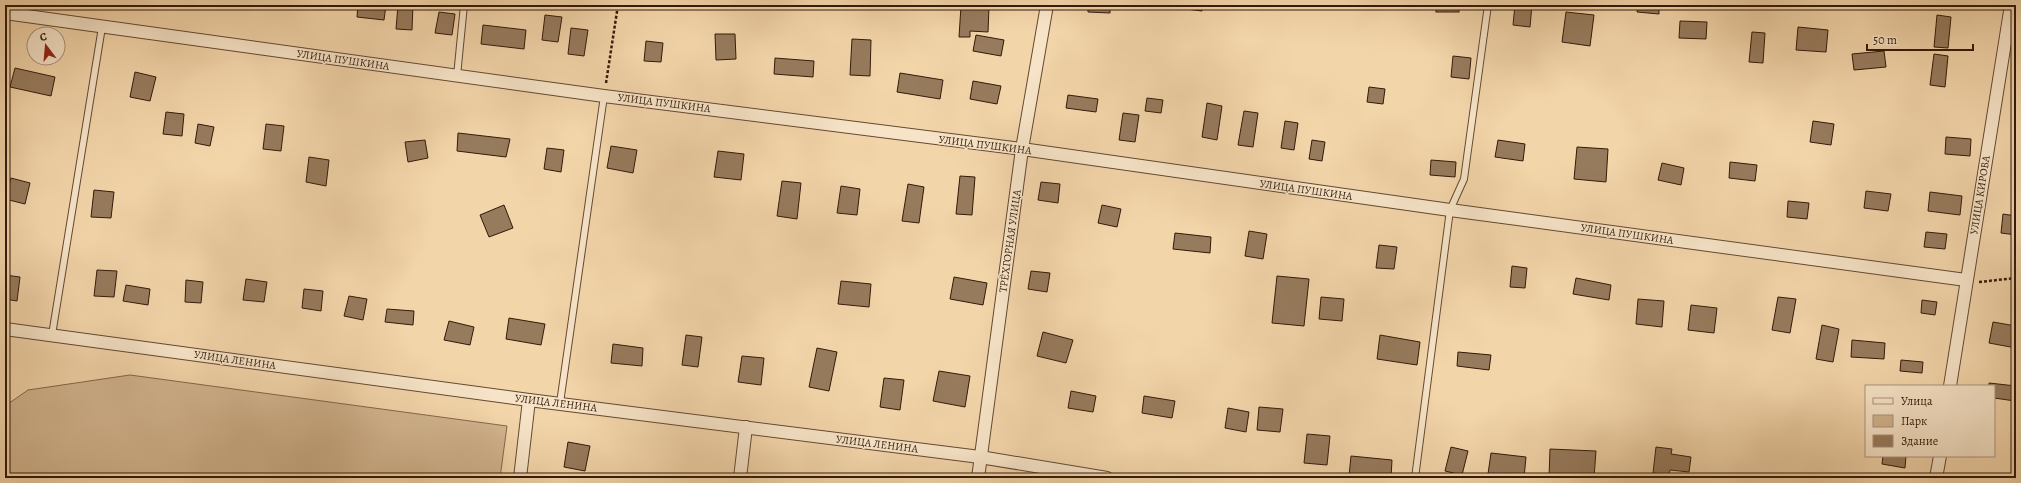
<svg xmlns="http://www.w3.org/2000/svg" width="2021" height="483" viewBox="0 0 2021 483" font-family="Alegreya,serif">
	<rect width="100%" height="100%" fill="#f3d5aa"/>
	<filter id="stains"><feTurbulence type="fractalNoise" baseFrequency=".005" numOctaves="4"/><feColorMatrix values="0 0 0 0 .2 0 0 0 0 .09 0 0 0 0 .02 0 0 0 .5 -.17"/></filter>
	<radialGradient id="worn" r=".72"><stop offset=".6" stop-color="#630" stop-opacity="0"/><stop offset="1" stop-color="#630" stop-opacity=".3"/></radialGradient>
	<!-- green -->
	<path fill="#d2b58f" stroke="#82684c" d="M 130,375 L 507,426 L 500,478 L 5,478 L 5,406 L 28,390 Z"/>
	<!-- building -->
	<g fill="#977b5d" stroke="#331a09">
		<path d="M 358,5 L 386,5 L 384,20 L 357,17 Z"/>
		<path d="M 398,5 L 413,5 L 412,30 L 396,29 Z"/>
		<path d="M 987,5 L 1009,5 L 1008,9 Z"/>
		<path d="M 1088,5 L 1110,5 L 1110,13 L 1088,12 Z"/>
		<path d="M 1137,5 L 1161,5 L 1161,8 Z"/>
		<path d="M 1178,5 L 1203,5 L 1202,11 L 1178,8 Z"/>
		<rect x="1436" y="5" width="23" height="7"/>
		<path d="M 1515,5 L 1532,5 L 1530,27 L 1513,25 Z"/>
		<path d="M 1638,5 L 1659,5 L 1659,14 L 1637,12 Z"/>
		<path d="M 961,6 L 989,7 L 988,32 L 970,31 L 970,37 L 959,37 Z"/>
		<path d="M 439,12 L 455,14 L 452,35 L 435,33 Z"/>
		<path d="M 1566,12 L 1594,15 L 1590,46 L 1562,42 Z"/>
		<path d="M 545,15 L 562,17 L 558,42 L 542,40 Z"/>
		<path d="M 1937,15 L 1951,17 L 1948,48 L 1934,47 Z"/>
		<path d="M 1680,21 L 1707,22 L 1706,39 L 1679,38 Z"/>
		<path d="M 483,25 L 526,30 L 524,49 L 481,44 Z"/>
		<path d="M 1798,27 L 1828,30 L 1826,52 L 1796,50 Z"/>
		<path d="M 571,28 L 588,30 L 584,56 L 568,54 Z"/>
		<path d="M 1752,32 L 1765,33 L 1763,63 L 1749,62 Z"/>
		<path d="M 715,34 L 735,34 L 736,59 L 716,60 Z"/>
		<path d="M 976,35 L 1004,40 L 1001,56 L 973,51 Z"/>
		<path d="M 852,39 L 871,40 L 870,76 L 850,75 Z"/>
		<path d="M 646,41 L 663,43 L 661,62 L 644,61 Z"/>
		<path d="M 1884,51 L 1886,67 L 1854,70 L 1852,54 Z"/>
		<path d="M 1934,54 L 1948,56 L 1945,87 L 1930,85 Z"/>
		<path d="M 1453,56 L 1471,58 L 1469,79 L 1451,77 Z"/>
		<path d="M 775,58 L 814,61 L 813,77 L 774,74 Z"/>
		<path d="M 15,68 L 55,77 L 51,96 L 10,87 Z"/>
		<path d="M 135,72 L 156,77 L 150,101 L 130,97 Z"/>
		<path d="M 900,73 L 943,80 L 940,99 L 897,92 Z"/>
		<path d="M 973,81 L 1001,86 L 997,104 L 970,99 Z"/>
		<path d="M 1369,87 L 1385,89 L 1383,104 L 1367,102 Z"/>
		<path d="M 1068,95 L 1098,99 L 1096,112 L 1066,108 Z"/>
		<path d="M 1147,98 L 1163,100 L 1161,113 L 1145,111 Z"/>
		<path d="M 1207,103 L 1222,106 L 1217,140 L 1202,137 Z"/>
		<path d="M 1244,111 L 1258,113 L 1253,147 L 1238,145 Z"/>
		<path d="M 166,112 L 184,114 L 182,136 L 163,134 Z"/>
		<path d="M 1123,113 L 1139,115 L 1135,142 L 1119,140 Z"/>
		<path d="M 1285,121 L 1298,123 L 1294,150 L 1281,148 Z"/>
		<path d="M 1813,121 L 1834,124 L 1831,145 L 1810,142 Z"/>
		<path d="M 198,124 L 214,127 L 210,146 L 195,143 Z"/>
		<path d="M 266,124 L 284,126 L 281,151 L 263,149 Z"/>
		<path d="M 458,133 L 510,139 L 506,157 L 457,151 Z"/>
		<path d="M 1946,137 L 1971,139 L 1970,156 L 1945,154 Z"/>
		<path d="M 425,140 L 428,158 L 408,162 L 405,142 Z"/>
		<path d="M 1312,140 L 1325,142 L 1322,161 L 1309,159 Z"/>
		<path d="M 1498,140 L 1525,144 L 1523,161 L 1495,157 Z"/>
		<path d="M 611,146 L 637,150 L 633,173 L 607,168 Z"/>
		<path d="M 1577,147 L 1608,149 L 1606,182 L 1574,179 Z"/>
		<path d="M 547,148 L 564,150 L 561,172 L 544,169 Z"/>
		<path d="M 718,151 L 744,154 L 741,180 L 714,177 Z"/>
		<path d="M 309,157 L 329,160 L 326,186 L 306,182 Z"/>
		<path d="M 1431,160 L 1456,162 L 1455,177 L 1430,175 Z"/>
		<path d="M 1730,162 L 1757,165 L 1755,181 L 1729,178 Z"/>
		<path d="M 1662,163 L 1684,168 L 1681,185 L 1658,180 Z"/>
		<path d="M 960,176 L 975,177 L 972,215 L 956,214 Z"/>
		<path d="M 11,178 L 30,183 L 25,204 L 5,199 Z"/>
		<path d="M 782,181 L 801,183 L 797,219 L 777,216 Z"/>
		<path d="M 1041,182 L 1060,184 L 1058,203 L 1038,200 Z"/>
		<path d="M 908,184 L 924,187 L 919,223 L 902,221 Z"/>
		<path d="M 841,186 L 860,189 L 857,215 L 837,213 Z"/>
		<path d="M 94,190 L 114,192 L 111,218 L 91,217 Z"/>
		<path d="M 1866,191 L 1891,194 L 1888,211 L 1864,208 Z"/>
		<path d="M 1930,192 L 1962,196 L 1960,215 L 1928,211 Z"/>
		<path d="M 1788,201 L 1809,203 L 1807,219 L 1787,217 Z"/>
		<path d="M 504,205 L 513,228 L 489,237 L 480,215 Z"/>
		<path d="M 1102,205 L 1121,209 L 1117,227 L 1098,223 Z"/>
		<path d="M 2003,214 L 2016,216 L 2016,235 L 2001,233 Z"/>
		<path d="M 1249,231 L 1267,234 L 1263,259 L 1245,256 Z"/>
		<path d="M 1926,232 L 1947,234 L 1945,249 L 1924,247 Z"/>
		<path d="M 1175,233 L 1211,237 L 1210,253 L 1173,249 Z"/>
		<path d="M 1379,245 L 1397,247 L 1394,269 L 1376,268 Z"/>
		<path d="M 1512,266 L 1527,268 L 1525,288 L 1510,287 Z"/>
		<path d="M 97,270 L 117,271 L 114,297 L 94,296 Z"/>
		<path d="M 1031,271 L 1050,273 L 1047,292 L 1028,289 Z"/>
		<path d="M 5,275 L 20,277 L 17,301 L 5,299 Z"/>
		<path d="M 1277,276 L 1309,279 L 1304,326 L 1272,323 Z"/>
		<path d="M 954,277 L 987,283 L 983,305 L 950,299 Z"/>
		<path d="M 1576,278 L 1611,285 L 1609,300 L 1573,294 Z"/>
		<path d="M 246,279 L 267,282 L 264,302 L 243,300 Z"/>
		<path d="M 186,280 L 203,282 L 201,303 L 185,302 Z"/>
		<path d="M 841,281 L 871,284 L 869,307 L 838,304 Z"/>
		<path d="M 126,285 L 150,289 L 148,305 L 123,301 Z"/>
		<path d="M 304,289 L 323,291 L 321,311 L 302,308 Z"/>
		<path d="M 349,296 L 367,299 L 363,320 L 344,316 Z"/>
		<path d="M 1321,297 L 1344,299 L 1342,321 L 1319,319 Z"/>
		<path d="M 1778,297 L 1796,299 L 1790,333 L 1772,330 Z"/>
		<path d="M 1638,299 L 1664,301 L 1662,327 L 1636,324 Z"/>
		<path d="M 1922,300 L 1937,302 L 1935,315 L 1921,313 Z"/>
		<path d="M 1691,305 L 1717,308 L 1714,333 L 1688,330 Z"/>
		<path d="M 387,309 L 414,311 L 413,325 L 385,322 Z"/>
		<path d="M 509,318 L 545,324 L 541,345 L 506,339 Z"/>
		<path d="M 449,321 L 474,327 L 470,345 L 444,340 Z"/>
		<path d="M 1993,322 L 2016,326 L 2016,348 L 1989,343 Z"/>
		<path d="M 1822,325 L 1839,329 L 1833,362 L 1816,359 Z"/>
		<path d="M 1043,332 L 1073,340 L 1066,363 L 1037,356 Z"/>
		<path d="M 686,335 L 702,337 L 698,367 L 682,365 Z"/>
		<path d="M 1380,335 L 1420,342 L 1417,365 L 1377,359 Z"/>
		<path d="M 1852,340 L 1885,343 L 1884,359 L 1851,357 Z"/>
		<path d="M 613,344 L 643,348 L 642,366 L 611,363 Z"/>
		<path d="M 817,348 L 837,352 L 829,391 L 809,387 Z"/>
		<path d="M 1458,352 L 1491,355 L 1489,370 L 1457,366 Z"/>
		<path d="M 742,356 L 764,358 L 761,385 L 738,382 Z"/>
		<path d="M 1901,360 L 1923,362 L 1922,373 L 1900,371 Z"/>
		<path d="M 939,371 L 970,376 L 965,407 L 933,401 Z"/>
		<path d="M 884,378 L 904,380 L 900,410 L 880,407 Z"/>
		<path d="M 1989,383 L 2016,386 L 2015,401 L 1994,398 L 1994,386 L 1989,386 Z"/>
		<path d="M 1071,391 L 1096,396 L 1093,412 L 1068,408 Z"/>
		<path d="M 1144,396 L 1175,401 L 1172,418 L 1142,413 Z"/>
		<path d="M 1259,407 L 1283,409 L 1280,432 L 1257,430 Z"/>
		<path d="M 1228,408 L 1249,412 L 1246,432 L 1225,428 Z"/>
		<path d="M 1307,434 L 1330,436 L 1327,465 L 1304,463 Z"/>
		<path d="M 568,442 L 590,446 L 585,471 L 564,467 Z"/>
		<path d="M 1451,447 L 1468,451 L 1462,475 L 1445,471 Z"/>
		<path d="M 1656,447 L 1672,449 L 1671,454 L 1691,457 L 1689,472 L 1670,470 L 1669,475 L 1653,473 Z"/>
		<path d="M 1550,449 L 1596,451 L 1594,478 L 1549,478 Z"/>
		<path d="M 1491,453 L 1526,457 L 1524,478 L 1488,474 Z"/>
		<path d="M 1351,456 L 1392,460 L 1391,478 L 1349,476 Z"/>
		<path d="M 1883,456 L 1906,456 L 1905,468 L 1882,464 Z"/>
	</g>
	<g fill="none" stroke-linecap="round" stroke-linejoin="round">
		<defs>
			<g id="service">
				<path d="M 457,76 L 464,5"/>
				<path d="M 52,335 L 102,27"/>
				<path d="M 560,403 L 604,96"/>
				<path d="M 1415,478 L 1450,210 L 1464,179 L 1488,5"/>
			</g>
			<g id="minor">
				<path d="M 5,13 L 604,96 L 1022,149 L 1450,210 L 1966,280"/>
				<path d="M 5,329 L 529,400 L 980,457 L 1107,478"/>
				<path d="M 1950,386 L 2011,5"/>
				<path d="M 520,478 L 529,400"/>
				<path d="M 740,478 L 746,427"/>
				<path d="M 978,478 L 1022,149 L 1047,5"/>
				<path d="M 1936,478 L 1940,456"/>
			</g>
		</defs>
		<!-- service casing -->
		<use href="#service" stroke="#634931" stroke-width="8"/>
		<!-- minor casing -->
		<use href="#minor" stroke="#634931" stroke-width="14"/>
		<!-- path -->
		<g stroke="#331a09" stroke-width="2.5" stroke-dasharray="3 2" stroke-linecap="butt">
			<path d="M 606,83 L 618,5"/>
			<path d="M 1979,282 L 2016,278"/>
		</g>
		<!-- service -->
		<use href="#service" stroke="#f7e4c8" stroke-width="6"/>
		<!-- minor -->
		<use href="#minor" stroke="#f7e4c8" stroke-width="12"/>
	</g>
	<g text-anchor="middle" dominant-baseline="central" stroke-width="3" stroke-linejoin="round" paint-order="stroke">
		<!-- street labels -->
		<g font-size="11" fill="#331a09" stroke="#f7e4c8">
			<text transform="translate(343 60) rotate(8)">УЛИЦА ПУШКИНА</text>
			<text transform="translate(664 103) rotate(7)">УЛИЦА ПУШКИНА</text>
			<text transform="translate(985 145) rotate(7)">УЛИЦА ПУШКИНА</text>
			<text transform="translate(1306 190) rotate(8)">УЛИЦА ПУШКИНА</text>
			<text transform="translate(1980 195) rotate(-81)">УЛИЦА КИРОВА</text>
			<text transform="translate(1627 234) rotate(8)">УЛИЦА ПУШКИНА</text>
			<text transform="translate(1010 241) rotate(-82)">ТРЁХГОРНАЯ УЛИЦА</text>
			<text transform="translate(235 360) rotate(8)">УЛИЦА ЛЕНИНА</text>
			<text transform="translate(556 403) rotate(7)">УЛИЦА ЛЕНИНА</text>
			<text transform="translate(877 444) rotate(7)">УЛИЦА ЛЕНИНА</text>
		</g>
	</g>
	<!-- margin -->
	<rect width="2021" height="483" fill="none" stroke="#f3d5aa" stroke-width="20"/>
	<rect x="6" y="6" width="2009" height="471" fill="none" stroke="#331a09" stroke-width="2"/>
	<rect x="10" y="10" width="2001" height="463" fill="none" stroke="#331a09"/>
	<!-- legend -->
	<rect x="1865" y="385" width="130" height="72" fill="#f7e4c8" stroke="#a9937c"/>
	<rect x="1873" y="398" width="20" height="6" fill="#f7e4c8" stroke="#a9937c"/>
	<text x="1901" y="405" font-size="12" fill="#331a09">Улица</text>
	<rect x="1873" y="415" width="20" height="12" fill="#d2b58f" stroke="#a9937c"/>
	<text x="1901" y="425" font-size="12" fill="#331a09">Парк</text>
	<rect x="1873" y="435" width="20" height="12" fill="#977b5d" stroke="#a9937c"/>
	<text x="1901" y="445" font-size="12" fill="#331a09">Здание</text>
	<!-- north arrow -->
	<g transform="translate(46 46) rotate(344)"><circle r="19" fill="#f7e4c8" stroke="#a9937c"/>
	<path d="M0-3L7 15L0 10L-7 15Z" fill="#8f2418"/>
	<text y="-6" font-size="11" font-weight="bold" text-anchor="middle" fill="#331a09">С</text>
	</g>
	<!-- scale -->
	<path d="M1867 44v6h106v-6" fill="none" stroke="#331a09" stroke-width="2"/>
	<text x="1873" y="44" font-size="12" fill="#331a09" stroke="#f7e4c8" stroke-width="3" paint-order="stroke">50 m</text>
	<rect width="100%" height="100%" filter="url(#stains)"/>
	<rect width="100%" height="100%" fill="url(#worn)"/>
</svg>
